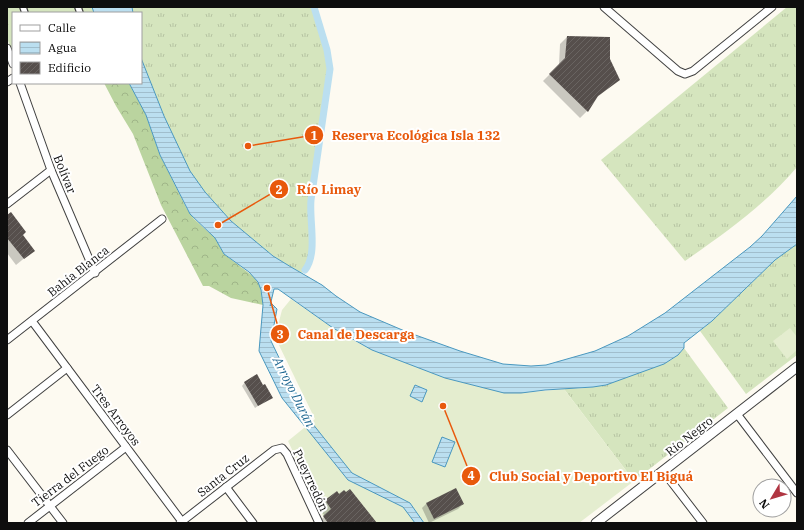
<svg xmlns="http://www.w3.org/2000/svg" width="804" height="530" viewBox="0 0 804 530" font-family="'IBM Plex Serif',serif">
	<defs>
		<pattern id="grass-tufts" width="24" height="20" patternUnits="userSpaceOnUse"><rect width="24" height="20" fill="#d5e5be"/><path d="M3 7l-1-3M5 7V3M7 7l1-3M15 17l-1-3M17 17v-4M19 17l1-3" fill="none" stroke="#b6c3a2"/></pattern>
		<pattern id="forest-crowns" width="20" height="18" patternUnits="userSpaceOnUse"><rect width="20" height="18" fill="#bad49f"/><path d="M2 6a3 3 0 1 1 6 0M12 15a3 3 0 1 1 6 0" fill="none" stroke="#9fb588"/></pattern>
		<pattern id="water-rules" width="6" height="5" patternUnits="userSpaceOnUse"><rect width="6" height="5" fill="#bbdff0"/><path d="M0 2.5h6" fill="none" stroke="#a0becd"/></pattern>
		<pattern id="building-hatch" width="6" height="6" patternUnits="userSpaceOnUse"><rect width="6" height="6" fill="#564f4c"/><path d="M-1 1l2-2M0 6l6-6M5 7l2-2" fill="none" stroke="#696461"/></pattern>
	</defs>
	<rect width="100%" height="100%" fill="#fdfaf1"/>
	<!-- grass -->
	<g fill="url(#grass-tufts)">
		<path d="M 7,7 L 92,7 L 94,13 L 13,13 L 13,55 L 7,38 Z"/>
		<path d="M 132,7 L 314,7 L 327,50 L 330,69 L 311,200 C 309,221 319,258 302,273 C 259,251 216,212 190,171 C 179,152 170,130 161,110 C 154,94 145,76 141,59 C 139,47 141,26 141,13 L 133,13 Z"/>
		<path d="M 787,7 L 797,7 L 797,167 C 765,205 725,233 685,261 L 601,160 Z"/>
		<path d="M 797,244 L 797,355 L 746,394 L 700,331 L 712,321 L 775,260 Z"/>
		<path d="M 684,348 L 728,408 L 634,481 L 564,389 C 574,388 583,389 592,387 C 608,385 621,379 636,373 C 653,367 673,364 684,348 Z"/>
	</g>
	<!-- forest -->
	<path fill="url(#forest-crowns)" d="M 104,83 L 129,83 L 146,115 L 160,155 L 187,209 L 194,219 L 215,238 L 224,254 L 254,277 L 260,286 L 263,305 L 231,298 L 209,286 L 203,286 L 161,205 L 133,134 L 116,106 Z"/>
	<!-- pitch -->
	<g fill="#e4edcf">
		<path d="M 291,299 L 343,335 L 372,350 L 445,378 L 521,393 L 564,389 L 634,481 L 579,523 L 328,523 L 323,516 L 288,441 L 315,419 L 275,337 L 282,310 Z"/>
		<path d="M 790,328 L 797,337 L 797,350 L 787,359 L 773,341 Z"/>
	</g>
	<!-- water -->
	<g fill="url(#water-rules)" stroke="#4a98bf">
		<path d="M 92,7 L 132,7 L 133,13 L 94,13 Z"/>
		<path d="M 141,58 L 164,116 L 190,171 L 205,192 L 231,221 L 273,256 L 291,267 L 322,285 L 336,296 L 360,312 L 407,332 L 460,351 L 503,364 L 531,366 L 546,365 L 595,351 L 628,336 L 665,313 L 750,247 L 762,236 L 797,196 L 797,244 L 775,260 L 712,321 L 684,343 L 684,348 L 678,355 L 664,364 L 606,385 L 593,387 L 545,390 L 521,393 L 504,393 L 445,378 L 372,350 L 333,328 L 278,289 L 274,289 L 270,306 L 272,304 L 277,309 L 271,341 L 308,418 L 352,473 L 410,503 L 424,523 L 415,523 L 403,507 L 348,480 L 282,398 L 259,351 L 263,305 L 261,290 L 258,282 L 249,272 L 224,254 L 215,238 L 190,214 L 160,155 L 146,115 L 129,83 L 141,83 Z"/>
		<path d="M 415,385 L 427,390 L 422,402 L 410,396 Z"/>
		<path d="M 442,437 L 455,442 L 445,467 L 432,462 Z"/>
	</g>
	<!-- shadow -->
	<g fill="#0003">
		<path d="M 567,37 L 609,59 L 618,80 L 595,99 L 587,111 L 580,118 L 543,81 L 559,65 L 560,44 Z"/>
		<path d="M 7,216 L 33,251 L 16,265 L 7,253 Z"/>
		<path d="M 245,382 L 271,397 L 255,408 L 242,386 Z"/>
		<path d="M 337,492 L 373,523 L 317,523 L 325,516 L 318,508 Z"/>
		<path d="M 427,503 L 463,504 L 458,509 L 429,523 L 422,508 Z"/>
	</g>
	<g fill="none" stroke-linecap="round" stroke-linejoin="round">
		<!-- canal -->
		<path stroke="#bbdff0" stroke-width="7" d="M 305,270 C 318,254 309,220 311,200 L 330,69 L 327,50 L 314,7"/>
	</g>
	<!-- building -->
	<g fill="url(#building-hatch)">
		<path d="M 567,36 L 610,37 L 610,59 L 620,80 L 598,96 L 588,112 L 549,74 L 565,58 Z"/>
		<path d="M 11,212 L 26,232 L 23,235 L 35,251 L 24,259 L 7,238 L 7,215 Z"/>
		<path d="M 257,374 L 263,385 L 265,384 L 273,398 L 258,406 L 244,382 Z"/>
		<path d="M 456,488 L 464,504 L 434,519 L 426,503 Z"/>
		<path d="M 350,489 L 377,523 L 328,523 L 323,516 L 331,509 L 325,500 L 337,491 L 339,494 L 344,490 L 346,492 Z"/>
	</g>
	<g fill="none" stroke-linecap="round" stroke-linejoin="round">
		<defs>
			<g id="pedestrian">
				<path d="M 23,7 L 25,13"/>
				<path d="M 78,7 L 80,13"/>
			</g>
			<g id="minor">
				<path d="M 604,7 L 678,71 L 685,74 L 693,71 L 772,7"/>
				<path d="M 7,48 L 13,64"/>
				<path d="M 7,82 L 13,78"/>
				<path d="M 20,83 L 51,170 L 95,273"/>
				<path d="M 7,204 L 51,170"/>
				<path d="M 32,321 L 183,523"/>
				<path d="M 7,340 L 162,219"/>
				<path d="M 737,414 L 797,493"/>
				<path d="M 7,415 L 67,368"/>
				<path d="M 7,450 L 63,523"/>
				<path d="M 663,471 L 703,523"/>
				<path d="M 226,487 L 253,523"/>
				<path d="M 28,523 L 126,447"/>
				<path d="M 180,523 L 274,450 L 282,448 L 287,454 L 319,523"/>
			</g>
			<path id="tertiary" d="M 596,523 L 797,367"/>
		</defs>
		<!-- pedestrian casing -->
		<use href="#pedestrian" stroke="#414141" stroke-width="8"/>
		<!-- minor casing -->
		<use href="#minor" stroke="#414141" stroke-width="9"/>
		<!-- tertiary casing -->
		<use href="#tertiary" stroke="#414141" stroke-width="11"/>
		<!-- pedestrian -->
		<use href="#pedestrian" stroke="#fff" stroke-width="5.5"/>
		<!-- minor -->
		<use href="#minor" stroke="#fff" stroke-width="7"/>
		<!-- tertiary -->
		<use href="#tertiary" stroke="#fff" stroke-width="9"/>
	</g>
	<g text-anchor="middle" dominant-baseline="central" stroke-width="4" stroke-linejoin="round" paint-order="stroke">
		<!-- street labels -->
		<g font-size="12" fill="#0e0e0e" stroke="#fff">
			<text transform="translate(65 174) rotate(68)">Bolívar</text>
			<text transform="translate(78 271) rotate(-38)">Bahía Blanca</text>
			<text transform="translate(116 415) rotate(53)">Tres Arroyos</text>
			<text transform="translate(689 436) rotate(-38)">Río Negro</text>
			<text transform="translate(223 475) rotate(-38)">Santa Cruz</text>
			<text transform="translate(70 476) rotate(-37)">Tierra del Fuego</text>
			<text transform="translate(311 480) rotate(65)">Pueyrredón</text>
		</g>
		<!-- water labels -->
		<g font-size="13" font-style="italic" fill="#246a93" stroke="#fff">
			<text transform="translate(294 392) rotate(63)">Arroyo Durán</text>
		</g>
	</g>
	<!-- callouts -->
	<path fill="none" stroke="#e8590c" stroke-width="1.5" d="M248 146L314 135M218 225L279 189M267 288L280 334M443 406L471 476"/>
	<g fill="#e8590c" stroke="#fff" stroke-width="1.5">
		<circle cx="248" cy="146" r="4"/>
		<circle cx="218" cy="225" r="4"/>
		<circle cx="267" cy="288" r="4"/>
		<circle cx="443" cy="406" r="4"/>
		<circle cx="314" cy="135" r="10"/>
		<circle cx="279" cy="189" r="10"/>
		<circle cx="280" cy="334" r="10"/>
		<circle cx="471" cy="476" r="10"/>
	</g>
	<g font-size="12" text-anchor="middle" font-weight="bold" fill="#fff">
		<text x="314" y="140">1</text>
		<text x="279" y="194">2</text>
		<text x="280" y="339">3</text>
		<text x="471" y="480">4</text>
	</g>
	<g font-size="13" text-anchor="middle" font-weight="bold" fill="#e8590c" stroke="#fff" stroke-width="4" stroke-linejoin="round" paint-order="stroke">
		<text x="416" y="140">Reserva Ecológica Isla 132</text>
		<text x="329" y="194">Río Limay</text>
		<text x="356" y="339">Canal de Descarga</text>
		<text x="591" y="481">Club Social y Deportivo El Biguá</text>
	</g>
	<!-- border -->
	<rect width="804" height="530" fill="none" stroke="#0e0e0e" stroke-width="16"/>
	<!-- legend -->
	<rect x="12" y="12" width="130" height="72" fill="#ffffff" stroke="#9f9f9f"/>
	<rect x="20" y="25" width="20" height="6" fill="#ffffff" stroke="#9f9f9f"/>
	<text x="48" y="32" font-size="12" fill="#0e0e0e">Calle</text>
	<rect x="20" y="42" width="20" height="12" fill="url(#water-rules)" stroke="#9f9f9f"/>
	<text x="48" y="52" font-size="12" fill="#0e0e0e">Agua</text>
	<rect x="20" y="62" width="20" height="12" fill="url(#building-hatch)" stroke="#9f9f9f"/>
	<text x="48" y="72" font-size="12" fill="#0e0e0e">Edificio</text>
	<!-- north arrow -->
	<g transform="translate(772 498) rotate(232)"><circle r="19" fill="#ffffff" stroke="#9f9f9f"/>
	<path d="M0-3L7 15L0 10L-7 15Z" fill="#b03542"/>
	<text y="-6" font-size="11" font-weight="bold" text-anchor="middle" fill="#0e0e0e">N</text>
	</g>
</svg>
